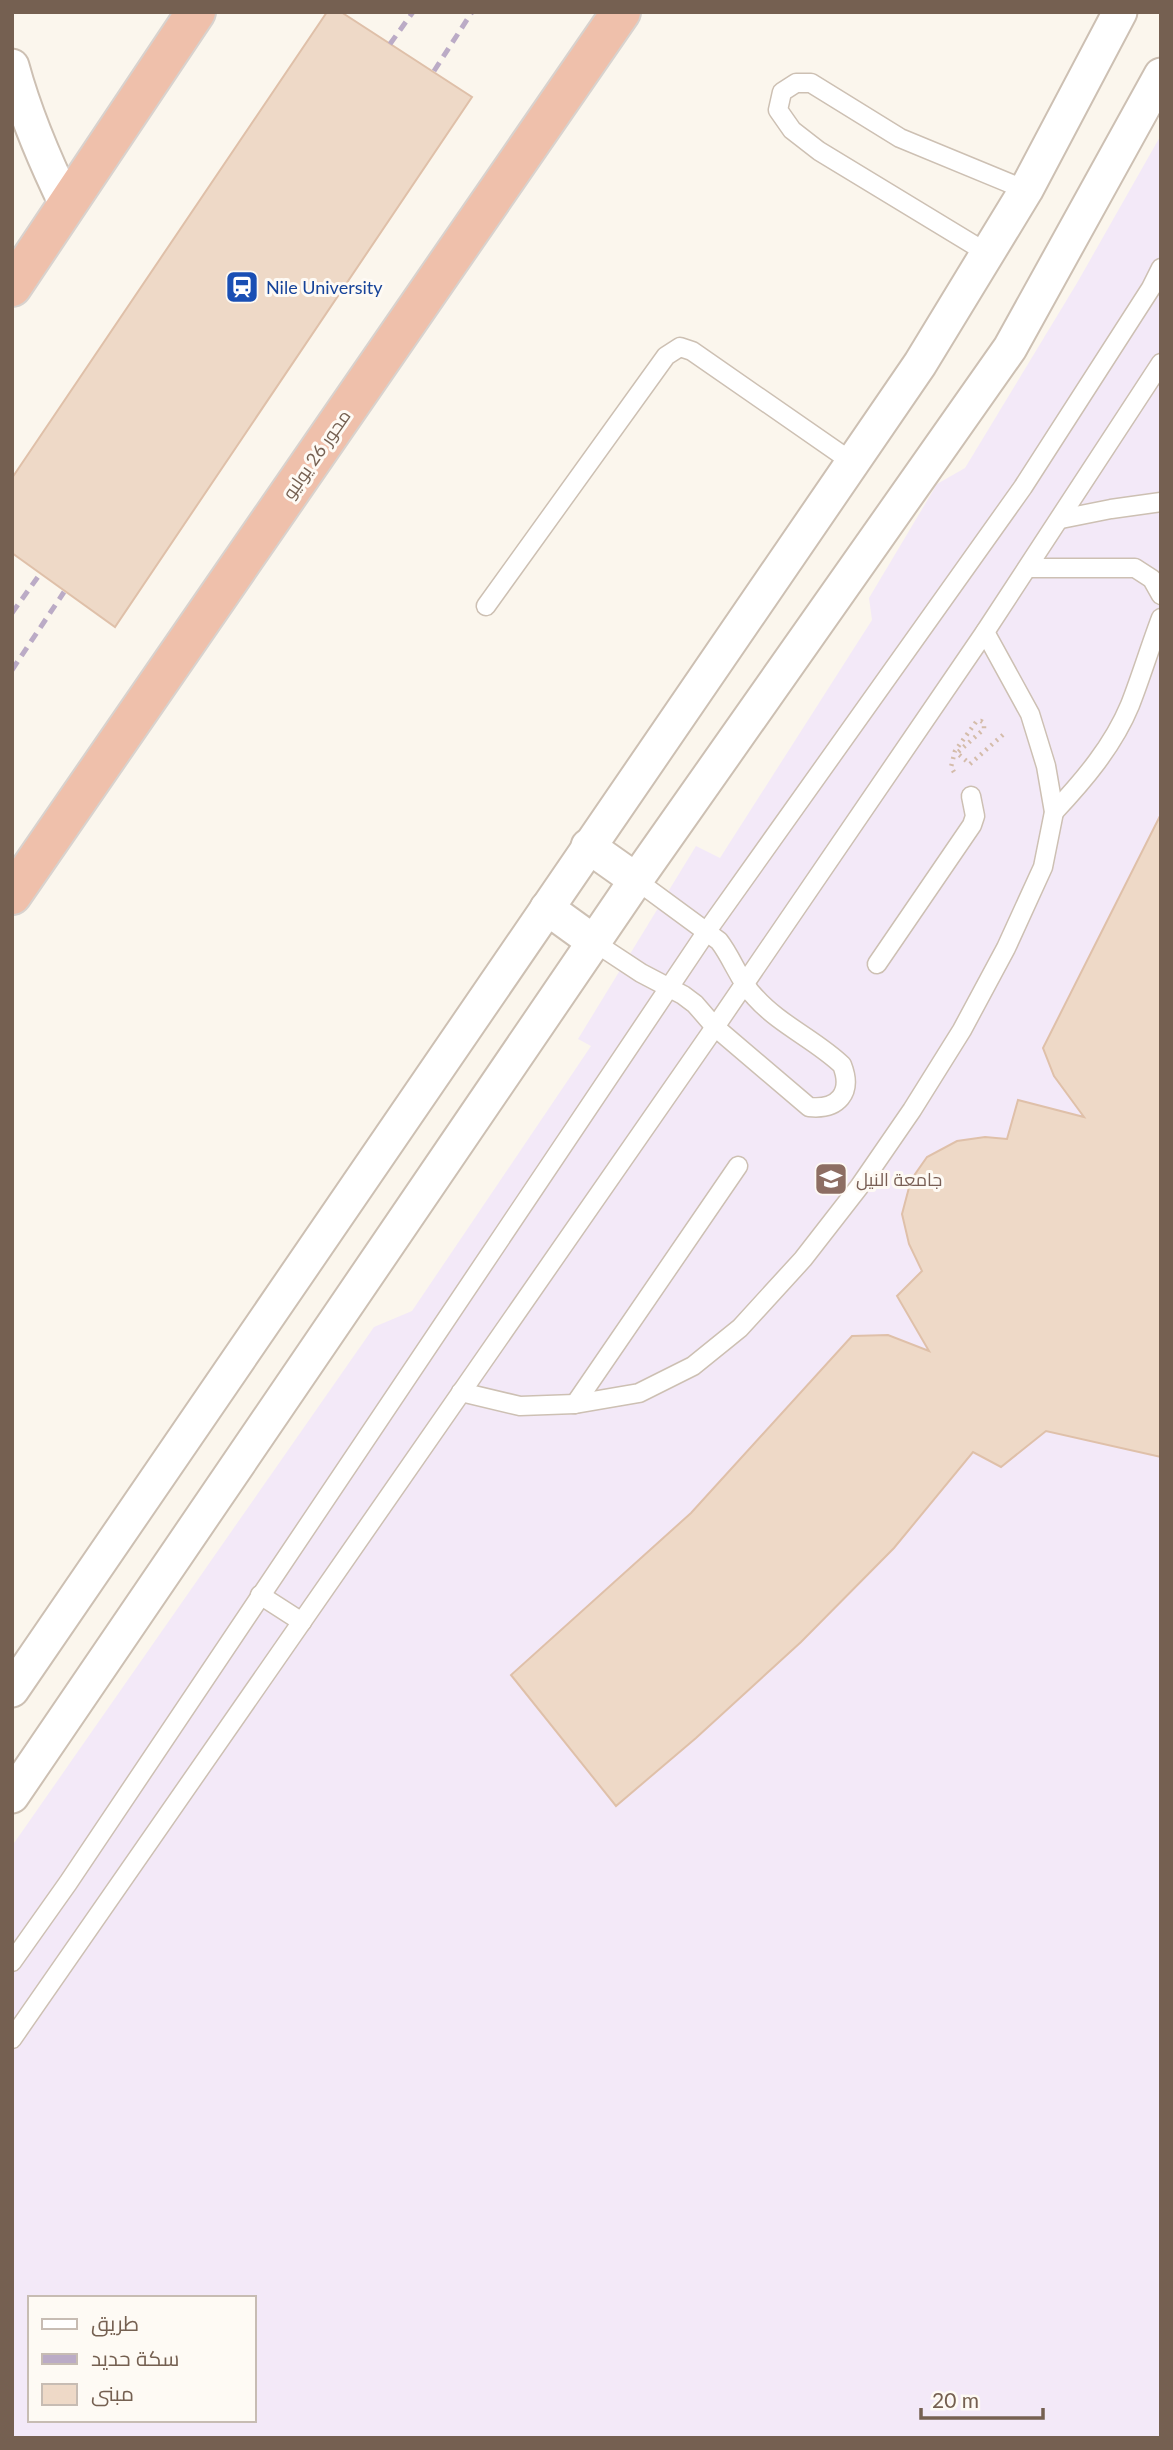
<svg xmlns="http://www.w3.org/2000/svg" width="1173" height="2450" viewBox="0 0 1173 2450" font-family="Lato,Cairo,sans-serif">
	<rect width="100%" height="100%" fill="#fbf6ed"/>
	<!-- education -->
	<path fill="#f3e9f8" fill-rule="evenodd" d="M 1161,135 L 1161,2438 L 12,2438 L 12,1846 L 374,1327 L 412,1311 L 591,1046 L 578,1039 L 696,846 L 720,858 L 872,620 L 869,598 L 937,484 L 965,468 L 1077,283 ZM 30,2298 L 254,2298 L 254,2420 L 30,2420 Z"/>
	<!-- building -->
	<g fill="#eed9c7" stroke="#dfc0a9" stroke-width="2">
		<path d="M 327,12 L 341,12 L 472,97 L 115,627 L 12,553 L 12,478 Z"/>
		<path d="M 1161,814 L 1161,1457 L 1046,1431 L 1001,1467 L 973,1452 L 894,1548 L 801,1642 L 696,1738 L 616,1806 L 511,1675 L 691,1513 L 852,1336 L 888,1335 L 929,1351 L 897,1296 L 922,1271 L 909,1244 L 902,1214 L 911,1180 L 927,1157 L 957,1141 L 985,1137 L 1007,1139 L 1018,1100 L 1084,1117 L 1054,1076 L 1043,1048 Z"/>
	</g>
	<g fill="none" stroke-linecap="round" stroke-linejoin="round">
		<defs>
			<g id="lane">
				<path d="M 987,253 L 819,151 L 792,130 L 778,110 L 782,92 L 796,83 L 811,83 L 900,138 L 1026,190"/>
				<path d="M 1061,519 L 1111,509 L 1161,502"/>
				<path d="M 1029,568 L 1135,568 L 1152,579 L 1161,595"/>
				<path d="M 486,606 L 666,356 L 680,347 L 692,351 L 852,462"/>
				<path d="M 1054,812 C 1084,780 1113,746 1130,705 C 1141,677 1150,647 1161,618"/>
				<path d="M 594,942 L 641,973 L 683,995 L 695,1004 L 715,1027 L 809,1107 C 838,1110 853,1093 842,1065 C 816,1040 780,1025 755,997 C 739,981 733,959 719,941 L 636,880"/>
				<path d="M 877,964 L 972,825 L 975,816 L 971,796"/>
				<path d="M 461,1392 L 520,1406 L 575,1404 L 639,1393 L 693,1366 L 740,1328 L 803,1259 L 859,1187 L 912,1110 L 962,1030 L 1006,948 L 1043,867 L 1054,812 L 1046,766 L 1030,714 L 985,632"/>
				<path d="M 575,1404 L 738,1166"/>
				<path d="M 260,1595 L 302,1622"/>
				<path d="M 12,1962 L 68,1883 L 707,931 L 1023,487 L 1151,288 L 1161,268"/>
				<path d="M 12,2039 L 715,1027 L 985,632 L 1161,363"/>
			</g>
			<g id="street">
				<path d="M 12,66 C 25,114 45,161 67,206"/>
				<path d="M 588,846 L 636,880"/>
				<path d="M 547,908 L 594,942"/>
				<path d="M 12,1690 L 920,364 L 1026,190 L 1120,12"/>
				<path d="M 12,1796 L 636,880 L 1010,348 L 1161,75"/>
			</g>
			<g id="highway">
				<path d="M 12,287 L 196,12"/>
				<path d="M 12,895 L 621,12"/>
			</g>
		</defs>
		<!-- lane casing -->
		<use href="#lane" stroke="#cdc0b3" stroke-width="21"/>
		<!-- street casing -->
		<use href="#street" stroke="#cdc0b3" stroke-width="37"/>
		<!-- highway casing -->
		<use href="#highway" stroke="#d8d2ce" stroke-width="42"/>
		<!-- path -->
		<path stroke="#d4bcaa" stroke-width="4.5" stroke-dasharray="2 5" stroke-linecap="butt" d="M 954,772 L 951,767 L 955,751 L 976,722 L 981,721 L 984,723 L 984,729 L 957,753 L 970,764 L 1005,733"/>
		<!-- lane -->
		<use href="#lane" stroke="#fff" stroke-width="18"/>
		<!-- street -->
		<use href="#street" stroke="#fff" stroke-width="33"/>
		<!-- highway -->
		<use href="#highway" stroke="#efc0ab" stroke-width="38"/>
		<!-- rail -->
		<g stroke="#bbabc6" stroke-width="5" stroke-dasharray="10 7" stroke-linecap="butt">
			<path d="M 390,44 L 413,12"/>
			<path d="M 434,71 L 472,12"/>
			<path d="M 12,613 L 40,574"/>
			<path d="M 12,670 L 64,592"/>
		</g>
	</g>
	<!-- icons -->
	<defs>
		<symbol id="station-square" viewBox="-11 -11 22 22"><rect x="-9" y="-9" width="18" height="18" rx="4" fill="#1a4fb4" stroke="#fefaf4"/><path d="M-3-6H3Q5-6 5-4V2Q5 4 3 4L4.5 6H3L1.5 4h-3L-3 6H-4.5L-3 4Q-5 4-5 2V-4Q-5-6-3-6ZM-3.5-4v3h7v-3ZM-3.5 1v1.5H-2V1ZM2 1v1.5H3.5V1Z" fill="#fff"/></symbol>
		<symbol id="university-square" viewBox="-11 -11 22 22"><rect x="-9" y="-9" width="18" height="18" rx="4" fill="#8d6e63" stroke="#fefaf4"/><path d="M0-5L7-2L0 1L-7-2ZM-4 1L0 2.5L4 1V4Q0 6-4 4Z" fill="#fff"/></symbol>
	</defs>
	<g fill-rule="evenodd">
		<use href="#station-square" x="223" y="268" width="38" height="38"/>
		<use href="#university-square" x="812" y="1160" width="38" height="38"/>
	</g>
	<g text-anchor="middle" dominant-baseline="central" stroke-width="6" stroke-linejoin="round" paint-order="stroke">
		<!-- transit labels -->
		<g font-size="18" fill="#164399" stroke="#fefaf4" text-anchor="start">
			<text x="266" y="287">Nile University</text>
		</g>
		<!-- street labels -->
		<g font-size="18" fill="#756051" stroke="#fefaf4">
			<text transform="translate(316 454) rotate(-55)">محور 26 يوليو</text>
		</g>
		<!-- education labels -->
		<g font-size="18" fill="#785e54" stroke="#fefaf4" text-anchor="start">
			<text x="856" y="1179">جامعة النيل</text>
		</g>
	</g>
	<!-- border -->
	<rect width="1173" height="2450" fill="none" stroke="#756051" stroke-width="28"/>
	<!-- legend -->
	<rect x="28" y="2296" width="228" height="126" fill="#fefaf4" stroke="#c7bcb3" stroke-width="2"/>
	<rect x="42" y="2319" width="35" height="10" fill="#ffffff" stroke="#c7bcb3" stroke-width="2"/>
	<text x="91" y="2331" font-size="21" fill="#756051">طريق</text>
	<rect x="42" y="2354" width="35" height="10" fill="#bbabc6" stroke="#c7bcb3" stroke-width="2"/>
	<text x="91" y="2366" font-size="21" fill="#756051">سكة حديد</text>
	<rect x="42" y="2384" width="35" height="21" fill="#eed9c7" stroke="#c7bcb3" stroke-width="2"/>
	<text x="91" y="2401" font-size="21" fill="#756051">مبنى</text>
	<!-- scale -->
	<path d="M921 2408v10h122v-10" fill="none" stroke="#756051" stroke-width="3.5"/>
	<text x="932" y="2408" font-size="21" fill="#756051" stroke="#fefaf4" stroke-width="5" paint-order="stroke">20 m</text>
</svg>
